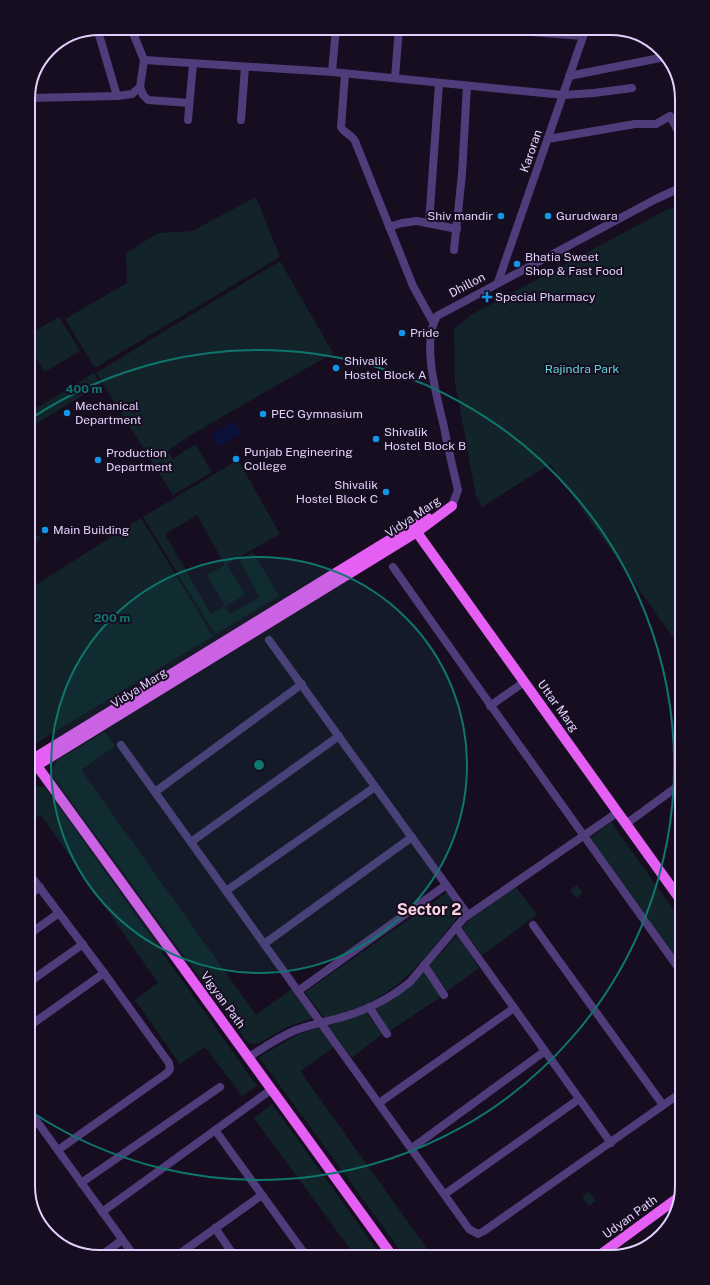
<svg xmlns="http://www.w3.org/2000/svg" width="710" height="1285" viewBox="0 0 710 1285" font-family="'Public Sans',sans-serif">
	<rect width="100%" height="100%" fill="#160e20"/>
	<!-- green -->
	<g fill="#122329" fill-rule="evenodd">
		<path d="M 256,197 L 280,257 L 95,368 L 65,319 L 127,283 L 126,253 L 158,233 L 192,231 Z"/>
		<path d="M 682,204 L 682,650 L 550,464 L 482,507 L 476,496 L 455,382 L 454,329 L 471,315 L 666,210 Z"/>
		<path d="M 280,261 L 333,353 L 189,436 L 167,451 L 173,459 L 195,444 L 212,472 L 173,495 L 96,373 Z"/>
		<path d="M 59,317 L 80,351 L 45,372 L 28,345 L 28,335 Z"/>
		<path d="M 94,373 L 101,384 L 36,424 L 28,441 L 28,413 Z"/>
		<path d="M 238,460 L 280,534 L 227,564 L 245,595 L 225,606 L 230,614 L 260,597 L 239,560 L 253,552 L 279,596 L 215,634 L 143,517 ZM 197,515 L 225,565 L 207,575 L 225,606 L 211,614 L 165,534 Z"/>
		<path d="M 141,518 L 213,636 L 28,748 L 28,638 L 31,636 L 31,588 Z"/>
		<path d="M 38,535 L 41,539 L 28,546 L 28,541 Z"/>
		<path d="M 105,732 L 115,746 L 81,770 L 256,1015 L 292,989 L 313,1018 L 287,1027 L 259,1043 L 253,1044 L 247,1042 L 52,775 C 53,768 54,764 59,759 Z"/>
		<path d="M 28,785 L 45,787 L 257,1086 L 242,1096 L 205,1047 L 180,1064 L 135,1000 L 158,983 L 41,815 L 28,823 Z"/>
		<path d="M 611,822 L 682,922 L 682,969 L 589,839 Z"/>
		<path d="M 577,885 L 583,893 L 577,898 L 570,890 Z"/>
		<path d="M 516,887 L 537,915 L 482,955 L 462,928 L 470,919 Z"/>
		<path d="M 448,892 L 462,912 C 443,934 421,966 399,983 C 378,1000 350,1013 324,1018 L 305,992 Z"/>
		<path d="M 457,935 L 479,968 L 447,991 L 429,966 Z"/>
		<path d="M 424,970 L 442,996 L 390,1031 L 374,1008 C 396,997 409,989 424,970 Z"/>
		<path d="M 366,1012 L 382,1034 L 352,1058 L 328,1026 Z"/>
		<path d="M 320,1027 L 334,1047 L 300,1071 L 433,1257 L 405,1257 L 259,1057 L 297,1035 Z"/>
		<path d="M 272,1104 L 382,1257 L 356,1257 L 254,1118 Z"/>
		<path d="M 589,1192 L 596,1201 L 589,1206 L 582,1197 Z"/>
	</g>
	<!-- water -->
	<path fill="#0c113a" d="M 234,421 L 241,433 L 219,447 L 211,435 Z"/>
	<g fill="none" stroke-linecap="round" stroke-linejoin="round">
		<!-- minor -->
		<g stroke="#503c7b" stroke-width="8">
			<path d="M 97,28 L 117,96"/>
			<path d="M 131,28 L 144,60 L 332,72"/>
			<path d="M 243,28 L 277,31 L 281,28"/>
			<path d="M 336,28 L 332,72 L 563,95 L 594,93 L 632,88"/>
			<path d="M 481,28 L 583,36"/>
			<path d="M 345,74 L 341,127 C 344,133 352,135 355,141 L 413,286 L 433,322"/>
			<path d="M 569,76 L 665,57"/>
			<path d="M 395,78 L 399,28"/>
			<path d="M 140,87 L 143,95 L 148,100 L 189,103"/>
			<path d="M 28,98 L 117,96 L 132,94 L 140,87 L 144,60"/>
			<path d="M 188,120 L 193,64"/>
			<path d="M 241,120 L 245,67"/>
			<path d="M 548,139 L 635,124 L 656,124 L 670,116 L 682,139"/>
			<path d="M 429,223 L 439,83"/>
			<path d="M 389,227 L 402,223 L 417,221 L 457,229"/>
			<path d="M 454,250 L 462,174 L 467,86"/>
			<path d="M 498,282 L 586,28"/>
			<path d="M 452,506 L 458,490 C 453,469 448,448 444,427 C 437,397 421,343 437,316 L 656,199 L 682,187"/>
			<path d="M 393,567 L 499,717 L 682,973"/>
			<path d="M 269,640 L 468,915"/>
			<path d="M 490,706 L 524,682"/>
			<path d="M 121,745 L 469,1229 L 478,1234 L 484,1231 L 682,1092"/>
			<path d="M 155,792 L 302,684"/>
			<path d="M 626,824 L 682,783"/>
			<path d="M 191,842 L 339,736"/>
			<path d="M 28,872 L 104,973 L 169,1063 L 170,1069 L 167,1073 L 58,1150"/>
			<path d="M 226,891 L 375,787"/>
			<path d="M 28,896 L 40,887"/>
			<path d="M 533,925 L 663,1105"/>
			<path d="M 456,927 L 611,1143"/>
			<path d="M 28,935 L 59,913"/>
			<path d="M 264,944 L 412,837"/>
			<path d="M 424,965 L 444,995"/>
			<path d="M 28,983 L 83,944"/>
			<path d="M 298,991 L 446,885"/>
			<path d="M 369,1007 L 387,1034"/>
			<path d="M 28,1027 L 104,973"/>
			<path d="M 249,1057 C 264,1047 279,1037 296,1030 C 312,1024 330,1021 346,1016 C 369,1009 392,997 410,982 L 464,918 L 618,812"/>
			<path d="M 379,1103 L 514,1008"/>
			<path d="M 28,1109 L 135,1257"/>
			<path d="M 215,1130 L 307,1257"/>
			<path d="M 412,1148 L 545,1051"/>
			<path d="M 81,1183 L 220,1087"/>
			<path d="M 445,1194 L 579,1099"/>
			<path d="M 102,1212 L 272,1089"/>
			<path d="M 215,1228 L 235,1257"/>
			<path d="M 99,1257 L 122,1240"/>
			<path d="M 175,1257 L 262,1195"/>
		</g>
		<!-- major -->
		<g stroke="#e55ff4" stroke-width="10">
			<path d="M 413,527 L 682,902"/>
			<path d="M 32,759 L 393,1257"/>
			<path d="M 28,762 L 412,526 L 428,518"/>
			<path d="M 28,771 L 417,532 L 452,506"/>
			<path d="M 597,1257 L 679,1197"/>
		</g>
	</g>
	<!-- distance rings -->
	<circle cx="259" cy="765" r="208" fill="#0f766e" fill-opacity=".12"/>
	<g fill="none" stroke="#0f766e" stroke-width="2">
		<circle cx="259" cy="765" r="208"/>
		<path d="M30 419A415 415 0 1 1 30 1111"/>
	</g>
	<!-- markers -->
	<g fill="#1097e8" stroke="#160e20" stroke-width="1.5">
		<circle cx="501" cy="216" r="4"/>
		<circle cx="548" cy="216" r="4"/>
		<circle cx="517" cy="264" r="4"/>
		<path d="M485 291h4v4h4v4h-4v4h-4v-4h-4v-4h4z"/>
		<circle cx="402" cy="333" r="4"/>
		<circle cx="336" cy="368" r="4"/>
		<circle cx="67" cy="413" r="4"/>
		<circle cx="263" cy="414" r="4"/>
		<circle cx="376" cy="439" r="4"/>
		<circle cx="236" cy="459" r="4"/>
		<circle cx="98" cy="460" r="4"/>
		<circle cx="386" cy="492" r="4"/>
		<circle cx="45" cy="530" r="4"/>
	</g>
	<g text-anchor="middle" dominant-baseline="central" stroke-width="4" stroke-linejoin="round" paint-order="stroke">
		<!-- street labels -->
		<g font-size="12" fill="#e1d0fc" stroke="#160e20">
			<text transform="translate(531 151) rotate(-71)">Karoran</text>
			<text transform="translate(467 285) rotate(-28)">Dhillon</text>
			<text transform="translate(413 517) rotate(-34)">Vidya Marg</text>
			<text transform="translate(139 688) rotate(-32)">Vidya Marg</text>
			<text transform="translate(558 706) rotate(54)">Uttar Marg</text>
			<text transform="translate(223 1000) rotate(54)">Vigyan Path</text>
			<text transform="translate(630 1217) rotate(-36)">Udyan Path</text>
		</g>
		<!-- poi labels -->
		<g font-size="12" fill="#e1d0fc" stroke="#160e20" text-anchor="start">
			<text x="493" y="216" text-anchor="end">Shiv mandir</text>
			<text x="556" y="216">Gurudwara</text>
			<text x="525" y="257">Bhatia Sweet<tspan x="525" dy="14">Shop &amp; Fast Food</tspan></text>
			<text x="495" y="297">Special Pharmacy</text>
			<text x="410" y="333">Pride</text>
			<text x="344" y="361">Shivalik<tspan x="344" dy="14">Hostel Block A</tspan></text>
			<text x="75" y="406">Mechanical<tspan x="75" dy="14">Department</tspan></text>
			<text x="271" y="414">PEC Gymnasium</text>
			<text x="384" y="432">Shivalik<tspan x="384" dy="14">Hostel Block B</tspan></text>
			<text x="244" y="452">Punjab Engineering<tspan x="244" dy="14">College</tspan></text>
			<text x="106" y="453">Production<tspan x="106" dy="14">Department</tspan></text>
			<text x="378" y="485" text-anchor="end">Shivalik<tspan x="378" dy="14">Hostel Block C</tspan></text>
			<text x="53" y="530">Main Building</text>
		</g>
		<!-- park labels -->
		<g font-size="12" fill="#62d3d6" stroke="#160e20">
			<text x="582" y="369">Rajindra Park</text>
		</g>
		<!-- district labels -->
		<g font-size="16" font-weight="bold" fill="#fcd2e1" stroke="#160e20">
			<text x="429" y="909">Sector 2</text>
		</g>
	</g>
	<!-- crop -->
	<path d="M0 0H710V1285H0ZM99 35H611A64 64 0 0 1 675 99V1186A64 64 0 0 1 611 1250H99A64 64 0 0 1 35 1186V99A64 64 0 0 1 99 35Z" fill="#160e20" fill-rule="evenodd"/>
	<path fill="none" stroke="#e1d0fc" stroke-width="2" d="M99 35H611A64 64 0 0 1 675 99V1186A64 64 0 0 1 611 1250H99A64 64 0 0 1 35 1186V99A64 64 0 0 1 99 35Z"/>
	<circle cx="259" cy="765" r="6" fill="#0f766e" stroke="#160e20" stroke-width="2"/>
	<g font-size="12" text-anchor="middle" font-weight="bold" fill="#0f766e" stroke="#160e20" stroke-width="4" stroke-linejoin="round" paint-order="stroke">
		<text x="84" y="393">400 m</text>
		<text x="112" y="622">200 m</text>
	</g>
</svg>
